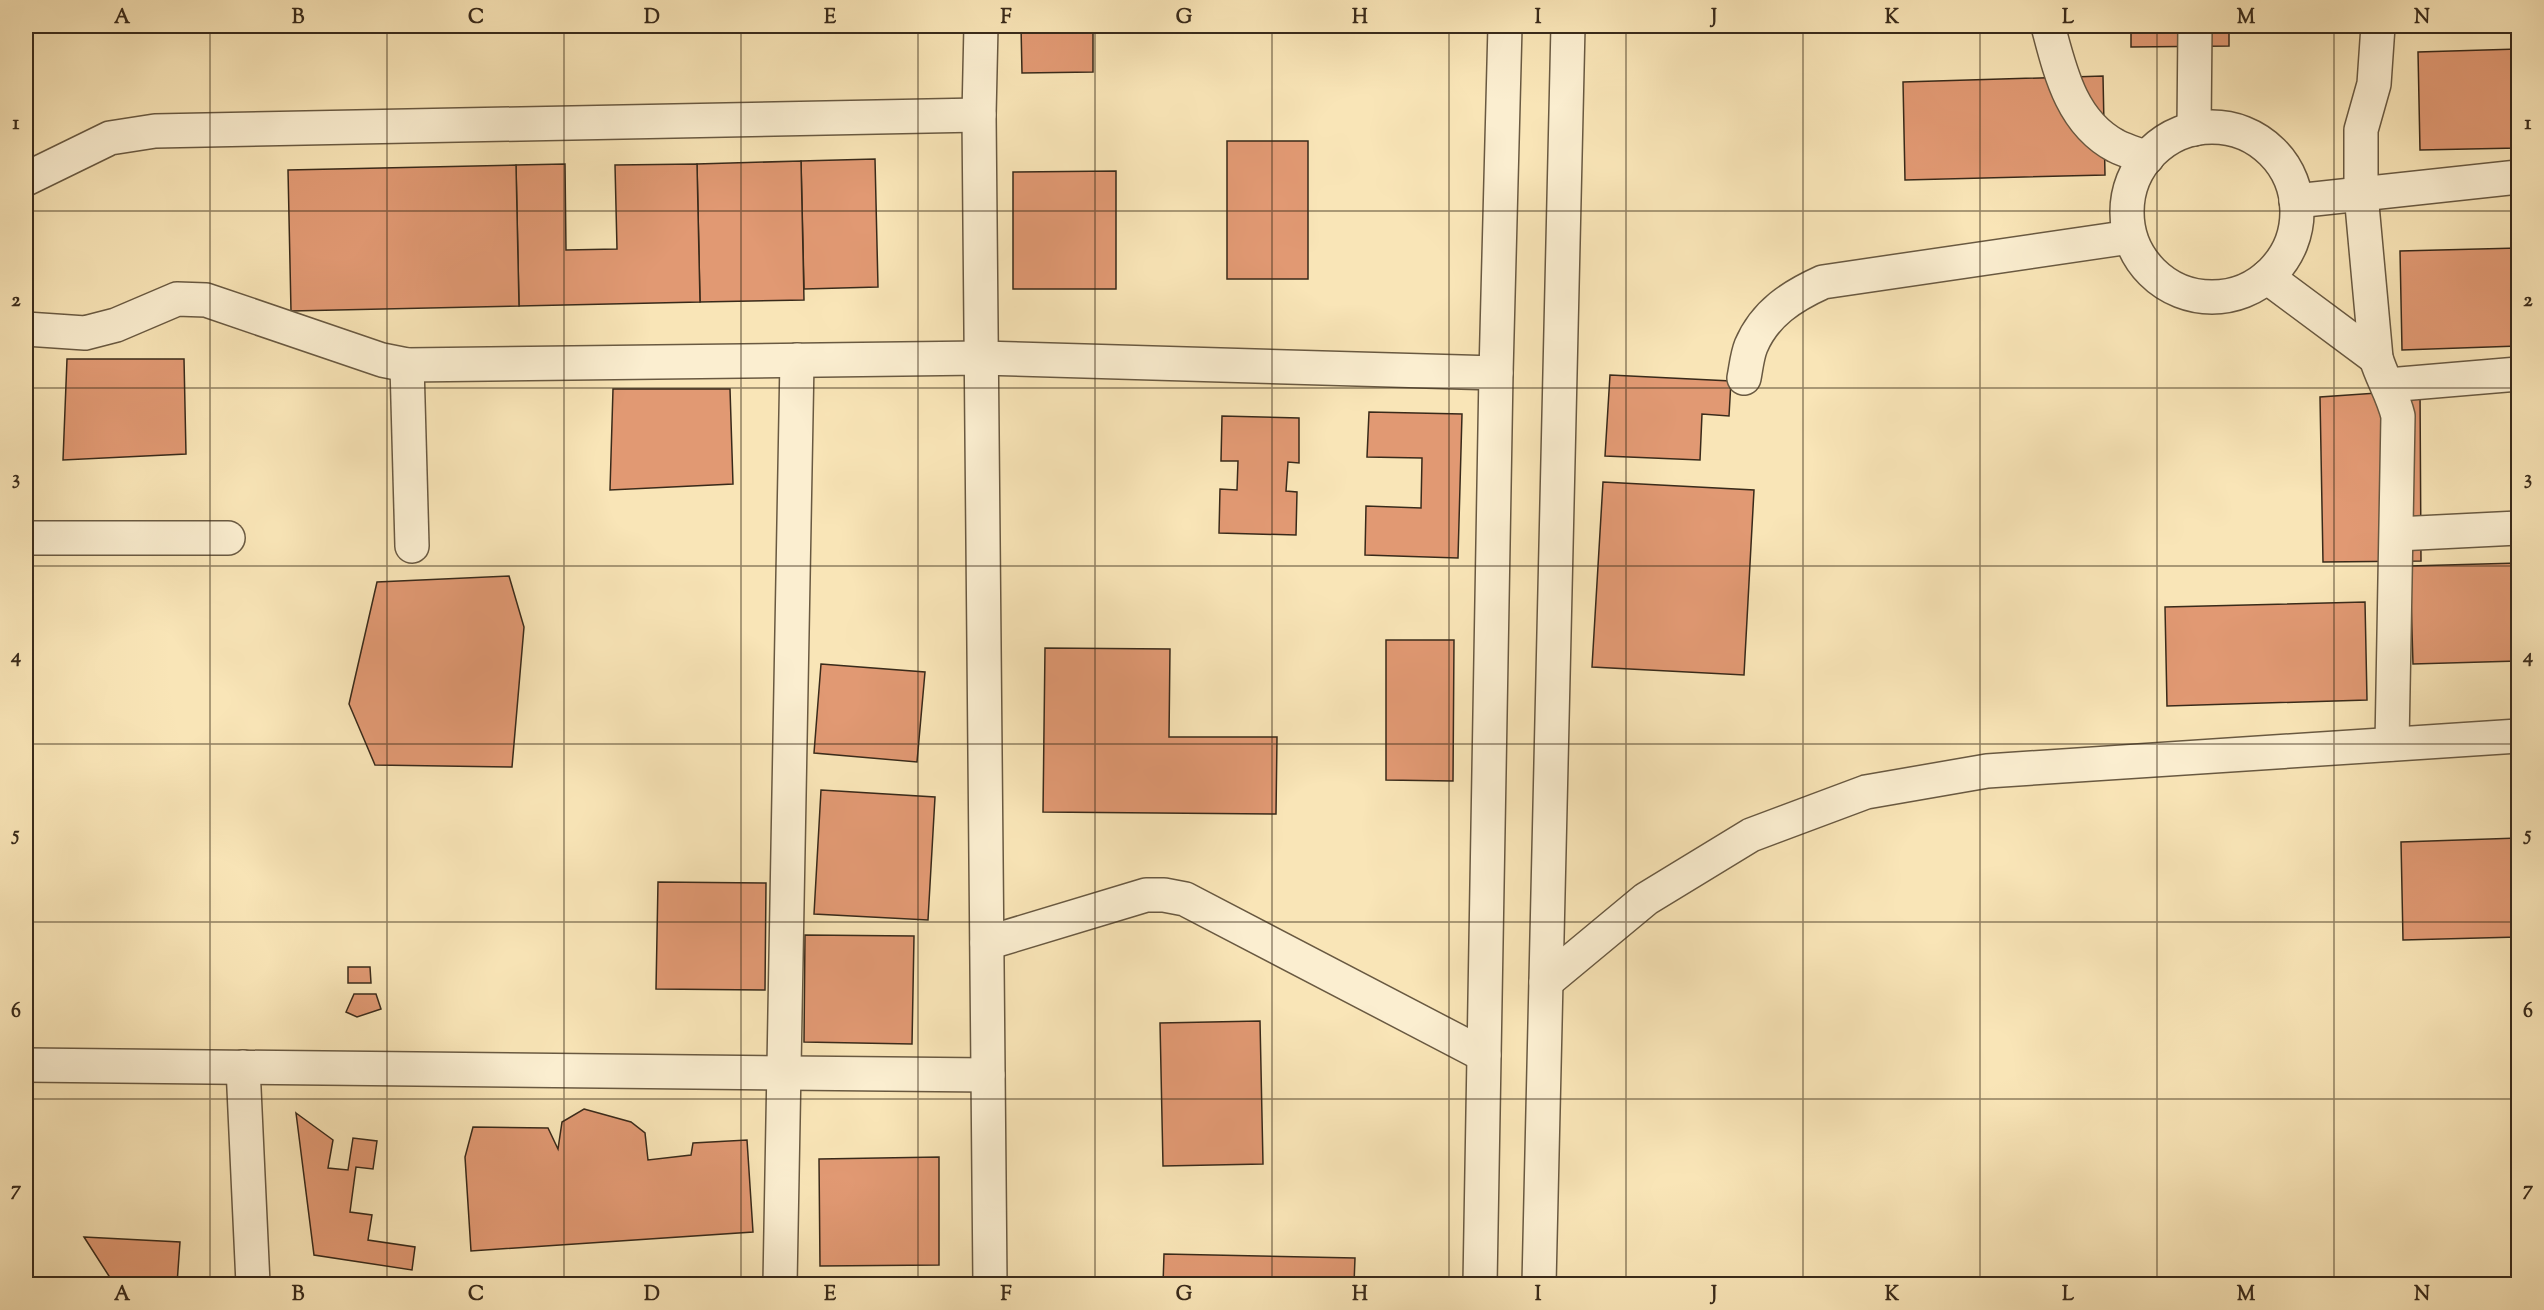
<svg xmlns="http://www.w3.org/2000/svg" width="2544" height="1310" viewBox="0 0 2544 1310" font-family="'Sorts Mill Goudy',serif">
	<rect width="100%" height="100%" fill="#f9e5b7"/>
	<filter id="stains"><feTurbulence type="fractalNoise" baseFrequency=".00333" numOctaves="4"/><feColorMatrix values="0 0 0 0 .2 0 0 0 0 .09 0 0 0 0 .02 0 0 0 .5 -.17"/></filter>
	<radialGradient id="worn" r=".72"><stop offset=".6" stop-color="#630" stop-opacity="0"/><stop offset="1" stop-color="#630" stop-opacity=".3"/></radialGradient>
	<!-- building -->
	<g fill="#e19973" stroke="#392a1a" stroke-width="1.5">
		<path d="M 1021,26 L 1093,26 L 1093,72 L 1022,73 Z"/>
		<path d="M 2131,26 L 2229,26 L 2229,46 L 2131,47 Z"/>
		<path d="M 2314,26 L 2412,26 L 2412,29 L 2314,31 Z"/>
		<path d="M 2518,49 L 2518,148 L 2420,150 L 2418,52 Z"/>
		<path d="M 2103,76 L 2105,175 L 1905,180 L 1903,82 Z"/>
		<rect x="1227" y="141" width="81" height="138"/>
		<path d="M 875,159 L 878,287 L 804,289 L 801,161 Z"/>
		<path d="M 801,161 L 804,300 L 700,302 L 697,164 Z"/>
		<path d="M 565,164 L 566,250 L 617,249 L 615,165 L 697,164 L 700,302 L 519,306 L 516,165 Z"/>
		<path d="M 516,165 L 519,306 L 291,311 L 288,170 Z"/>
		<path d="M 1116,171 L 1116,289 L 1013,289 L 1013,172 Z"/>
		<path d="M 2518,248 L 2518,346 L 2402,350 L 2400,251 Z"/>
		<path d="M 67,359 L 184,359 L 186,454 L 63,460 Z"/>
		<path d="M 1610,375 L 1731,381 L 1729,416 L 1702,414 L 1700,460 L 1605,456 Z"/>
		<path d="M 613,389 L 730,389 L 733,484 L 610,490 Z"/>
		<path d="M 2420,390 L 2421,561 L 2323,562 L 2320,397 Z"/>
		<path d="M 1369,412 L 1462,414 L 1458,558 L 1365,555 L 1366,506 L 1421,508 L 1422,458 L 1367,457 Z"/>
		<path d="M 1222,416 L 1299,418 L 1299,463 L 1288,462 L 1286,491 L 1297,492 L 1296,535 L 1219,533 L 1220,489 L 1237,490 L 1238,461 L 1221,461 Z"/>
		<path d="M 1603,482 L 1754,490 L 1744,675 L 1592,667 Z"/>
		<path d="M 2518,563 L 2518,661 L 2413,664 L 2410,566 Z"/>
		<path d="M 509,576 L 524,627 L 512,767 L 375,765 L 349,704 L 377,582 Z"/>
		<path d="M 2365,602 L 2367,700 L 2167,706 L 2165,607 Z"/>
		<path d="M 1386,640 L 1454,640 L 1453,781 L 1386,780 Z"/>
		<path d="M 1045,648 L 1170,649 L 1169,737 L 1277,737 L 1276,814 L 1043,812 Z"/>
		<path d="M 821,664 L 925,672 L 917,762 L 814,753 Z"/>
		<path d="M 821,790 L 935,797 L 928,920 L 814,914 Z"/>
		<path d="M 2518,838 L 2518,937 L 2403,940 L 2401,842 Z"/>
		<path d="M 658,882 L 766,883 L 765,990 L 656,989 Z"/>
		<path d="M 805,935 L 914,936 L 912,1044 L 804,1042 Z"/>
		<path d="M 348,967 L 370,967 L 371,983 L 348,983 Z"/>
		<path d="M 354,994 L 376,994 L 381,1009 L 357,1017 L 346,1012 Z"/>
		<path d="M 1260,1021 L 1263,1164 L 1163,1166 L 1160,1023 Z"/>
		<path d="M 584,1109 L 631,1122 L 645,1133 L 648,1160 L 691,1155 L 693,1143 L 747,1140 L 753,1232 L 471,1251 L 465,1157 L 473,1127 L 548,1128 L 558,1149 L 562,1122 Z"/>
		<path d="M 296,1113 L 333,1140 L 328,1168 L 348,1170 L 353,1138 L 377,1141 L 373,1169 L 356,1167 L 350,1212 L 372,1215 L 368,1240 L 415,1247 L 412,1270 L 314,1255 Z"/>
		<path d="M 939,1157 L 939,1265 L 820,1266 L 819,1159 Z"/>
		<path d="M 84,1237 L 180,1242 L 177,1284 L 110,1284 L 109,1276 Z"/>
		<path d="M 1164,1254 L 1355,1258 L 1354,1284 L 1163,1284 Z"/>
	</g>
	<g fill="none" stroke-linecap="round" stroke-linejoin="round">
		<defs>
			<g id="minor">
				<path d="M 981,26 L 979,115 L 990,1284"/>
				<path d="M 2048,26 C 2060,71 2071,122 2116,146 C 2126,151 2137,154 2147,158"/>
				<path d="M 2378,26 L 2374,84 L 2361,130 L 2361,194 L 2376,358 C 2382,378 2393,395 2398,416 L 2392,744"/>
				<circle cx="2212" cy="212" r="85"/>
				<path d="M 2194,129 L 2195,26"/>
				<path d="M 26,179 L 110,138 L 155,131 L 979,115"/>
				<path d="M 2296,201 L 2518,177"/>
				<path d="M 2267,277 L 2376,358"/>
				<path d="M 26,329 L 85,333 L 116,325 L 177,299 L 206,300 L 382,360 L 407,365 L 981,358 L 1496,373"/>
				<path d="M 407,365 L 412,546"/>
				<path d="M 1744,378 C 1746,368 1747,356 1751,346 C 1765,313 1792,296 1823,282 L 2130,237"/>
				<path d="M 2388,385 L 2518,374"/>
				<path d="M 2397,534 L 2518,528"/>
				<path d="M 26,538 L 228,538"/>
				<path d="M 987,943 L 1146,895 L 1164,895 L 1185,899 L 1484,1055"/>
				<path d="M 1546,982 L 1646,899 L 1751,835 L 1866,792 L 1987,771 L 2518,736"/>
				<path d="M 26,1065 L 988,1075"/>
				<path d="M 243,1067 L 253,1284"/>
				<path d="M 780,1284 L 797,360"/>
				<path d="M 1480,1284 L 1496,373 L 1505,26"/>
				<path d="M 1539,1284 L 1568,26"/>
			</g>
		</defs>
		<!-- minor casing -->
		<use href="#minor" stroke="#695941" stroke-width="36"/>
		<!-- minor -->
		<use href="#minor" stroke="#fbeed0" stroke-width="33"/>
	</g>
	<!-- grid -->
	<path fill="none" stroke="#392a1a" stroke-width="1.5" stroke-opacity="0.55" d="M 210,26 L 210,1284M 387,26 L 387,1284M 564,26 L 564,1284M 741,26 L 741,1284M 918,26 L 918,1284M 1095,26 L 1095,1284M 1272,26 L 1272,1284M 1449,26 L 1449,1284M 1626,26 L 1626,1284M 1803,26 L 1803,1284M 1980,26 L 1980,1284M 2157,26 L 2157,1284M 2334,26 L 2334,1284M 26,211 L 2518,211M 26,388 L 2518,388M 26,566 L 2518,566M 26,744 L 2518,744M 26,922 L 2518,922M 26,1099 L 2518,1099"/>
	<!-- margin -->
	<rect width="2544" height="1310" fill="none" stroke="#f9e5b7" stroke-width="66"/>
	<rect x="33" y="33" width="2478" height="1244" fill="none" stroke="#392a1a" stroke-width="2"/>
	<g font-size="20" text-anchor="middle" font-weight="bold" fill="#392a1a">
		<text x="122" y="23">A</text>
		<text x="298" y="23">B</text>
		<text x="476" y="23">C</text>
		<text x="652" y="23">D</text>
		<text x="830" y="23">E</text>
		<text x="1006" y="23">F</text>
		<text x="1184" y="23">G</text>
		<text x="1360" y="23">H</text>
		<text x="1538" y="23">I</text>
		<text x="1714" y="23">J</text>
		<text x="1892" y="23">K</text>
		<text x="2068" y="23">L</text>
		<text x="2246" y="23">M</text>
		<text x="2422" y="23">N</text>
		<text x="16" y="129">1</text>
		<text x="2528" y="129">1</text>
		<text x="16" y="306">2</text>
		<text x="2528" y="306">2</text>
		<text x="16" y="484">3</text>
		<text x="2528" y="484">3</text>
		<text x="16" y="662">4</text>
		<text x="2528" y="662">4</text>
		<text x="16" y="840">5</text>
		<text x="2528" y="840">5</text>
		<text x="16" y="1017">6</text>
		<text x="2528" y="1017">6</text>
		<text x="16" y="1195">7</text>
		<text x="2528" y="1195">7</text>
		<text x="122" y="1300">A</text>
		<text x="298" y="1300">B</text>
		<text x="476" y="1300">C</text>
		<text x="652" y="1300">D</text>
		<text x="830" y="1300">E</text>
		<text x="1006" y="1300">F</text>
		<text x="1184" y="1300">G</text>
		<text x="1360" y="1300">H</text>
		<text x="1538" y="1300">I</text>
		<text x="1714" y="1300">J</text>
		<text x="1892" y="1300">K</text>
		<text x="2068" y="1300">L</text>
		<text x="2246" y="1300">M</text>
		<text x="2422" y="1300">N</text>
	</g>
	<rect width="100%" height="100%" filter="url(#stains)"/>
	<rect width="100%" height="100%" fill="url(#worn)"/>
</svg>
